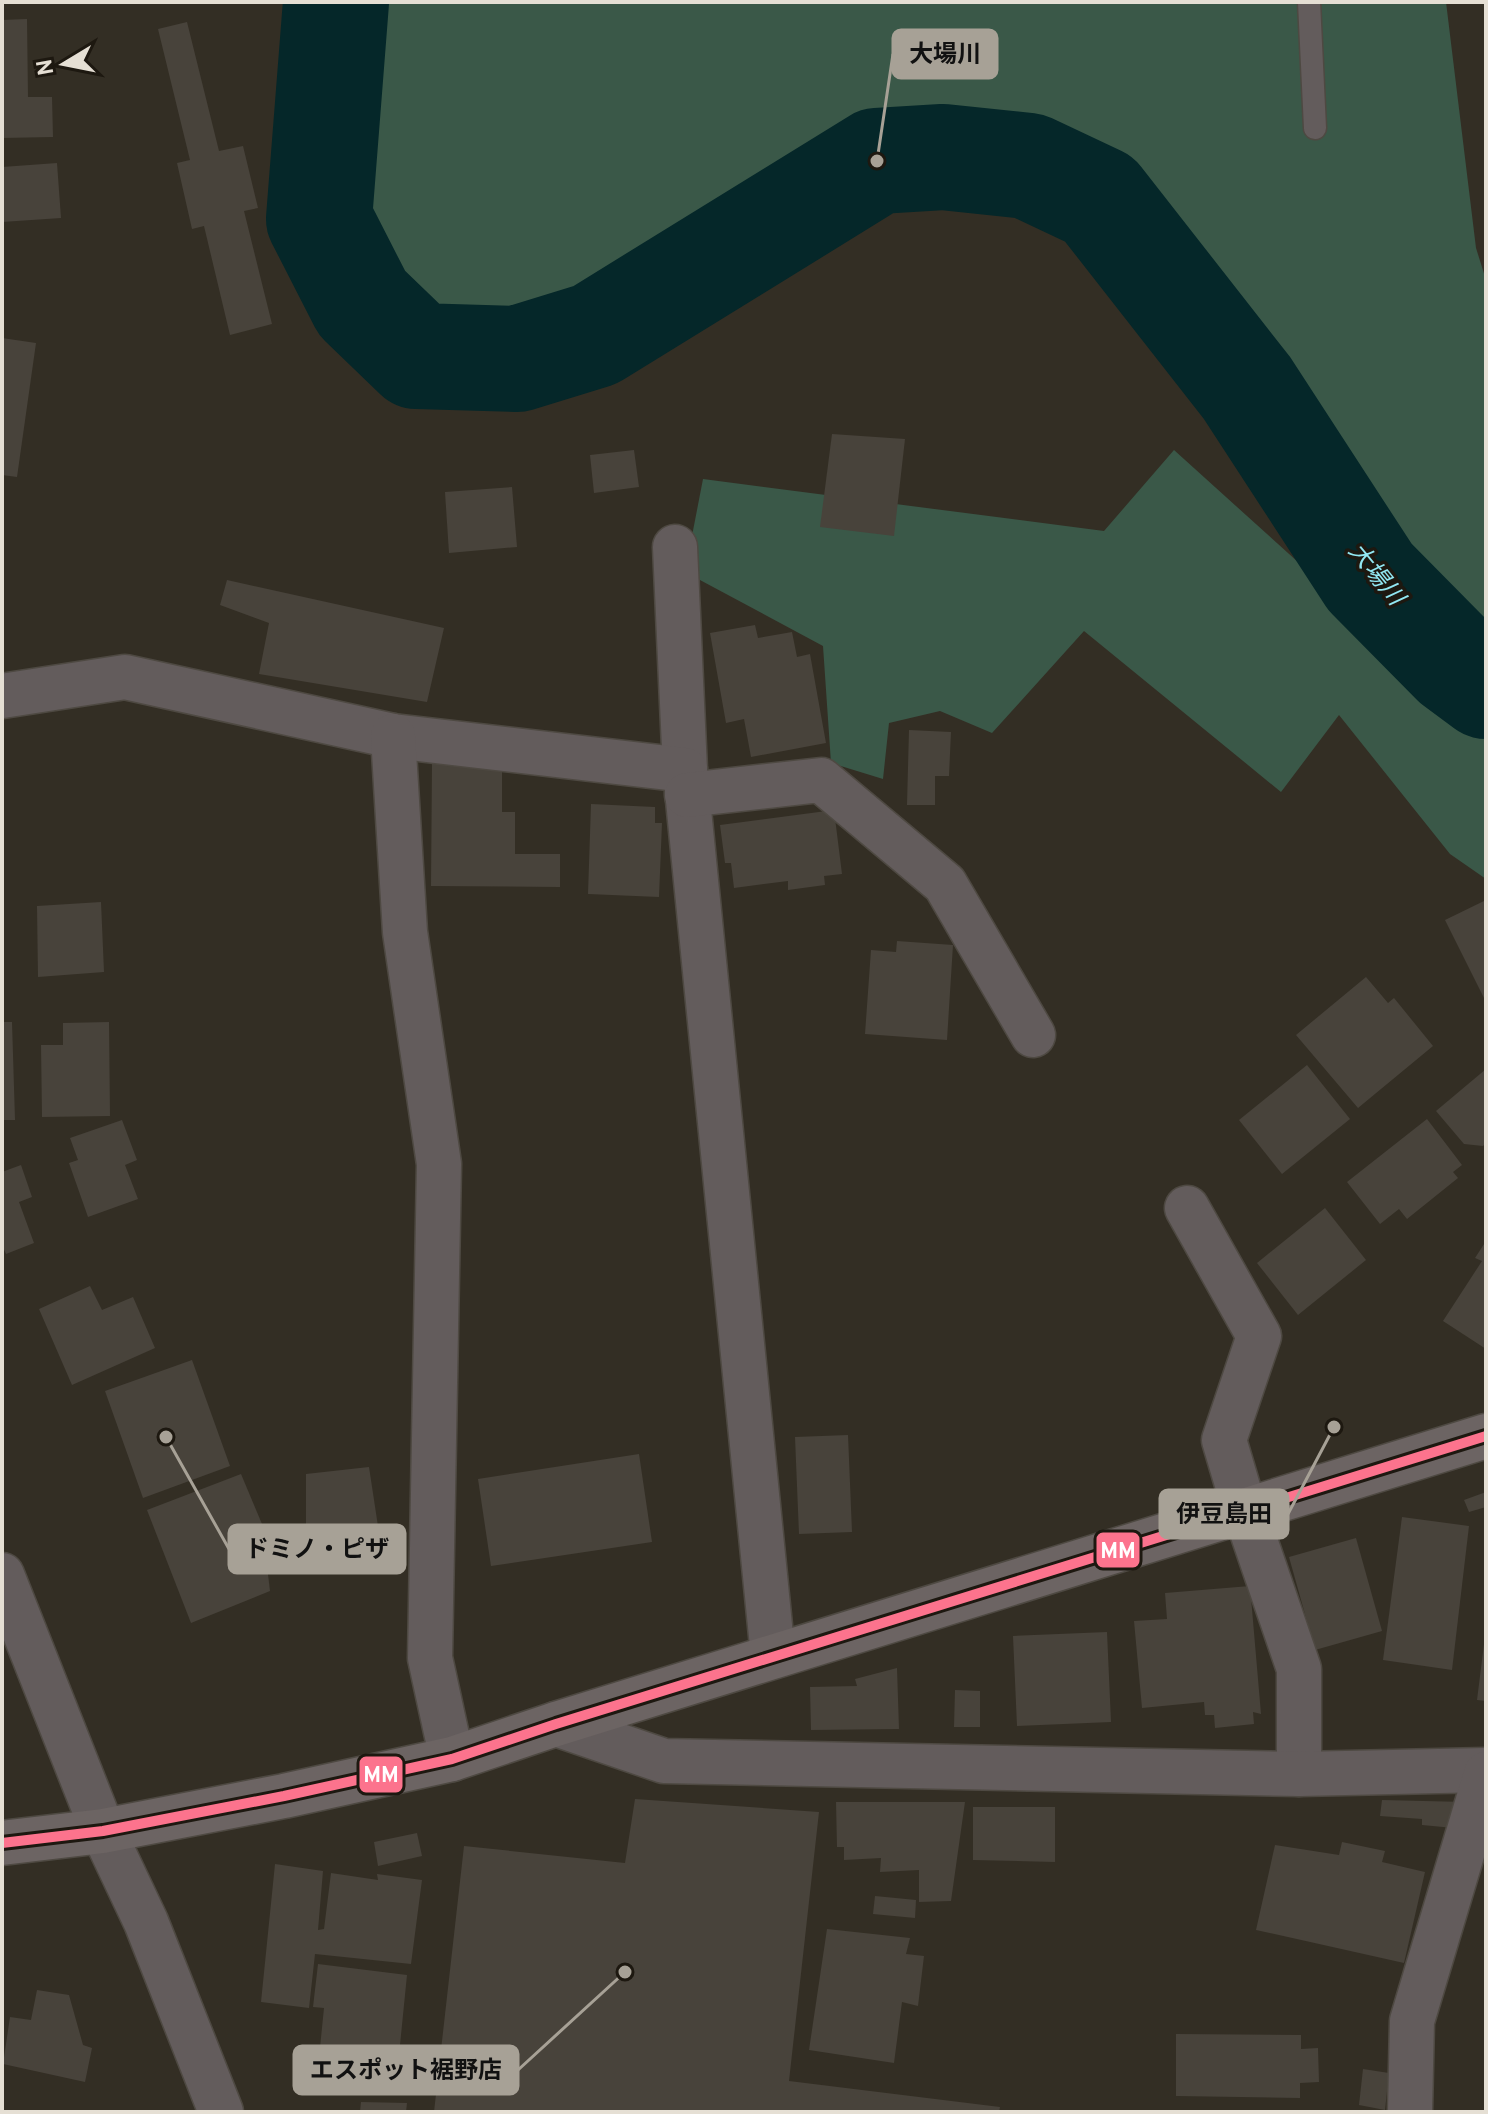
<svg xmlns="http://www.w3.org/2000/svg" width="1488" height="2114" viewBox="0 0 1488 2114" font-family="Overpass,'Noto Sans JP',sans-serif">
	<rect width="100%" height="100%" fill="#332e24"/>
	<!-- green -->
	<g fill="#3a5848">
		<path d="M 359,2 L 1446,2 L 1476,248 L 1486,280 L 1486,652 L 1440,615 L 1144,228 L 1034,140 L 891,136 L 813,196 L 599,311 L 467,334 L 404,296 L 344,211 Z"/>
		<path d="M 1174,450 L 1486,732 L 1486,879 L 1450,854 L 1339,715 L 1281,792 L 1084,631 L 992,733 L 940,711 L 889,723 L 883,779 L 831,763 L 823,646 L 685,572 L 703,479 L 1104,531 Z"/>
	</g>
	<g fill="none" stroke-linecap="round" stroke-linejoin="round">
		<!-- river -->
		<path stroke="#052729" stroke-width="106" d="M 336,2 L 319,219 L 362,303 L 417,356 L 517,359 L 595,335 L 877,161 L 943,157 L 1029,166 L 1099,199 L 1247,388 L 1370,577 L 1455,663 L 1486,686"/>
	</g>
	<!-- building -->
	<g fill="#48433b">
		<path d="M 27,19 L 28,97 L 52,97 L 53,137 L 2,138 L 2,20 Z"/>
		<path d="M 187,22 L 219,151 L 243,146 L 258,208 L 244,211 L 272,324 L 230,335 L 204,226 L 192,229 L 177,163 L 190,160 L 158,29 Z"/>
		<path d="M 57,163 L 61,218 L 2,222 L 2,167 Z"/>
		<path d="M 2,338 L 36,343 L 17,477 L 2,475 Z"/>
		<path d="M 832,434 L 905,439 L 894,536 L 820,527 Z"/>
		<path d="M 634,450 L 639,487 L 594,493 L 590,455 Z"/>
		<path d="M 512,487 L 517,547 L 449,553 L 445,492 Z"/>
		<path d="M 227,580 L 444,628 L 427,702 L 259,674 L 269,623 L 220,605 Z"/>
		<path d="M 755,625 L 758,638 L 792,632 L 797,657 L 810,654 L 826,743 L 751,757 L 744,719 L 726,723 L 710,633 Z"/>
		<path d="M 909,730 L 951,732 L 949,776 L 935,776 L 935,805 L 907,805 Z"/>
		<path d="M 502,761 L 502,812 L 515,812 L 515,854 L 560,854 L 560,887 L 431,886 L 432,762 Z"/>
		<path d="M 591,804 L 655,807 L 655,823 L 662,823 L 659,897 L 588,894 Z"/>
		<path d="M 834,810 L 842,874 L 824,876 L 825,885 L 788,890 L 788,881 L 734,888 L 731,863 L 725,863 L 720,825 Z"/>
		<path d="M 1486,900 L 1486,1002 L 1445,920 Z"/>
		<path d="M 101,902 L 104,972 L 38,977 L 37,906 Z"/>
		<path d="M 897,941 L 953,945 L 947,1040 L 865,1034 L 871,950 L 896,952 Z"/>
		<path d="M 1366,977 L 1388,1003 L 1394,998 L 1433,1046 L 1358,1108 L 1296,1035 Z"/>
		<path d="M 2,1022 L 12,1022 L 15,1120 L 2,1120 Z"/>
		<path d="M 109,1022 L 110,1116 L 42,1117 L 41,1045 L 63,1045 L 63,1023 Z"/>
		<path d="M 1307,1065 L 1350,1119 L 1282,1174 L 1239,1120 Z"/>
		<path d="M 1486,1069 L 1486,1143 L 1483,1146 L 1464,1144 L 1436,1111 Z"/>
		<path d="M 1427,1119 L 1462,1165 L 1453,1172 L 1458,1178 L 1407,1219 L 1399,1209 L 1380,1224 L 1347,1182 Z"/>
		<path d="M 122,1120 L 137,1160 L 125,1165 L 138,1199 L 88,1217 L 69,1163 L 78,1160 L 70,1138 Z"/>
		<path d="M 21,1165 L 32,1197 L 19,1202 L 34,1243 L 6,1254 L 2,1245 L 2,1172 Z"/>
		<path d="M 1325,1208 L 1366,1260 L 1298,1315 L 1257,1263 Z"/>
		<path d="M 1486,1241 L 1486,1349 L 1443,1321 L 1482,1261 L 1475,1258 Z"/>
		<path d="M 90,1286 L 102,1310 L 133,1297 L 155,1348 L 72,1385 L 39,1309 Z"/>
		<path d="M 192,1360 L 230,1466 L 143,1498 L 105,1391 Z"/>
		<path d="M 848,1435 L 852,1532 L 799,1534 L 795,1437 Z"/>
		<path d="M 639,1454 L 652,1542 L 491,1566 L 478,1479 Z"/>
		<path d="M 369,1467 L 381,1546 L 306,1541 L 306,1474 Z"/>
		<path d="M 241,1474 L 262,1524 L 270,1591 L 191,1623 L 147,1510 Z"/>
		<path d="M 1486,1492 L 1486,1507 L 1469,1512 L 1464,1500 Z"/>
		<path d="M 1402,1517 L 1469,1526 L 1452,1670 L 1383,1660 Z"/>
		<path d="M 1356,1538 L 1382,1631 L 1315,1650 L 1289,1557 Z"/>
		<path d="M 1250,1586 L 1261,1714 L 1253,1712 L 1254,1724 L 1215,1728 L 1214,1715 L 1205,1715 L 1204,1702 L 1142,1708 L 1134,1621 L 1167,1619 L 1165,1593 Z"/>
		<path d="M 1107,1632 L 1111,1722 L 1017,1726 L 1013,1636 Z"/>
		<path d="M 1484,1644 L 1486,1644 L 1486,1701 L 1477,1700 Z"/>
		<path d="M 897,1668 L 899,1729 L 811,1730 L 810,1687 L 857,1686 L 855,1679 Z"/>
		<path d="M 955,1690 L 980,1691 L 980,1727 L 954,1727 Z"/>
		<path d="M 635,1799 L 819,1812 L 789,2081 L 1000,2107 L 999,2112 L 434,2112 L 464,1846 L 625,1863 Z"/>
		<path d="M 1382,1800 L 1466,1802 L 1464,1829 L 1422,1825 L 1422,1819 L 1380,1816 Z"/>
		<path d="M 836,1802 L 965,1802 L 951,1901 L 919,1902 L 919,1870 L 880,1872 L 881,1858 L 844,1860 L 844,1847 L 837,1847 Z"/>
		<path d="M 973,1807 L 1055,1807 L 1055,1862 L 973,1860 Z"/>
		<path d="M 417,1833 L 422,1856 L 378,1866 L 374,1842 Z"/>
		<path d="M 1342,1842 L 1385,1851 L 1382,1862 L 1425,1872 L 1404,1963 L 1256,1930 L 1275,1845 L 1339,1855 Z"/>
		<path d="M 275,1864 L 323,1871 L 318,1930 L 324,1929 L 331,1873 L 378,1880 L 377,1874 L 422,1880 L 411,1964 L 315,1954 L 309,2008 L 261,2002 Z"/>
		<path d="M 875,1896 L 916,1900 L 915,1918 L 873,1914 Z"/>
		<path d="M 827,1929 L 910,1938 L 906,1954 L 924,1956 L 918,2006 L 902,2002 L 894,2063 L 809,2050 Z"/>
		<path d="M 318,1964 L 407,1975 L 396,2085 L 317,2077 L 324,2008 L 313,2007 Z"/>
		<path d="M 37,1990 L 69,1995 L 83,2045 L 92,2048 L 85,2082 L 3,2064 L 10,2017 L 31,2020 Z"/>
		<path d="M 1176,2034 L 1301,2035 L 1301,2049 L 1318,2048 L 1319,2082 L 1300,2083 L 1300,2098 L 1176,2096 Z"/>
		<path d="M 1363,2069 L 1389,2073 L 1385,2110 L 1359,2105 Z"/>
		<path d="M 361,2102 L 407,2103 L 406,2112 L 360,2112 Z"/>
	</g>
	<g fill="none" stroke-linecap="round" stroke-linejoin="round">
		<defs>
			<path id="service" d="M 1309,2 L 1315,128"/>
			<g id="minor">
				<path d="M 675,547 L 685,770 L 773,1656"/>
				<path d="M 2,696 L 125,677 L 393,736 L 685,770"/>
				<path d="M 393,736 L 405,932 L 439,1164 L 430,1658 L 452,1759"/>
				<path d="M 687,795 L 821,780 L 945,884 L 1033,1035"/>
				<path d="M 1187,1208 L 1259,1336 L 1224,1440 L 1245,1511 L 1299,1669 L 1299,1774"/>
				<path d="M 556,1724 L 664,1761 L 1299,1774 L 1486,1770"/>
				<path d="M 1410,2112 L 1412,2021 L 1486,1774"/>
			</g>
			<path id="tertiary" d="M 2,1575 L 103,1831 L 146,1922 L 221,2112"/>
			<path id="primary" d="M 2,1843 L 103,1831 L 284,1796 L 452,1759 L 556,1724 L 1486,1436"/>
		</defs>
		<!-- service casing -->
		<use href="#service" stroke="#4e4942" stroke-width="25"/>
		<!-- minor casing -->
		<use href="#minor" stroke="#4e4942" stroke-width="47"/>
		<!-- tertiary casing -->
		<use href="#tertiary" stroke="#4e4942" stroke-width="47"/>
		<!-- primary casing -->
		<use href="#primary" stroke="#4e4942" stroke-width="47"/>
		<!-- service -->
		<use href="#service" stroke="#635c5c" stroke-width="22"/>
		<!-- minor -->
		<use href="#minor" stroke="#635c5c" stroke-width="44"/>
		<!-- tertiary -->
		<use href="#tertiary" stroke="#635c5c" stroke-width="44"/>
		<!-- primary -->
		<use href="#primary" stroke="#6c6463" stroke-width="44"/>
		<defs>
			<path id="bus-1" d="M 2,1843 L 103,1831 L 284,1796 L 452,1759 L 556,1724 L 1486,1436"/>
		</defs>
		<!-- bus-1 casing -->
		<use href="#bus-1" stroke="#1d1810" stroke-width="16"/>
		<!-- bus-1 -->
		<use href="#bus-1" stroke="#fc738d" stroke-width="10"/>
	</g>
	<g text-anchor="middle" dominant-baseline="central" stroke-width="7" stroke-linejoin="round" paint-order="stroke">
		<!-- water labels -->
		<g font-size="24" font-style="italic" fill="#92e8f3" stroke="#1d1810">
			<text transform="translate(1375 575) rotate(51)">大場川</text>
		</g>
	</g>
	<!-- callouts -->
	<path fill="none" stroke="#a7a196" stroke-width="3" d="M877 161L893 54M1334 1427L1288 1514M166 1437L229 1549M625 1972L518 2070"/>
	<g fill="#a7a196" stroke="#1d1810" stroke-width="3">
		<circle cx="877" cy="161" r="8"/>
		<circle cx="1334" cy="1427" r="8"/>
		<circle cx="166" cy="1437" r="8"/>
		<circle cx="625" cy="1972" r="8"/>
	</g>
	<g fill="#a7a196" stroke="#a7a196" stroke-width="3">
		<rect x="893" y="30" width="104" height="48" rx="8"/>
		<rect x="1160" y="1490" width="128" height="48" rx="8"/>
		<rect x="229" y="1525" width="176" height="48" rx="8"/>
		<rect x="294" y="2046" width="224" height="48" rx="8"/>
	</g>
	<g font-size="24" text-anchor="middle" font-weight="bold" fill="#111">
		<text x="945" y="62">大場川</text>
		<text x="1224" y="1522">伊豆島田</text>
		<text x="317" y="1557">ドミノ・ピザ</text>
		<text x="406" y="2078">エスポット裾野店</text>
	</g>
	<g stroke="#1d1810" stroke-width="3">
		<rect x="1095" y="1531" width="46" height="38" rx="8" fill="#fc738d"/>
		<rect x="358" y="1755" width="46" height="39" rx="8" fill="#fc738d"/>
	</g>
	<g font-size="22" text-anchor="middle" font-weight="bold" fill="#fff">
		<text x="1118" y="1558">MM</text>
		<text x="381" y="1782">MM</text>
	</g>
	<!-- border -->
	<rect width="1488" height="2114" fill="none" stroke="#e5dfd4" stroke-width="8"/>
	<!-- north arrow -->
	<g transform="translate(64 64) rotate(260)" stroke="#1d1810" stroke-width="6" paint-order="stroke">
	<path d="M0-6L14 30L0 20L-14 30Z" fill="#e5dfd4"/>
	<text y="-12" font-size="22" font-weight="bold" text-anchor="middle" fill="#e5dfd4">N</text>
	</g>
</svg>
